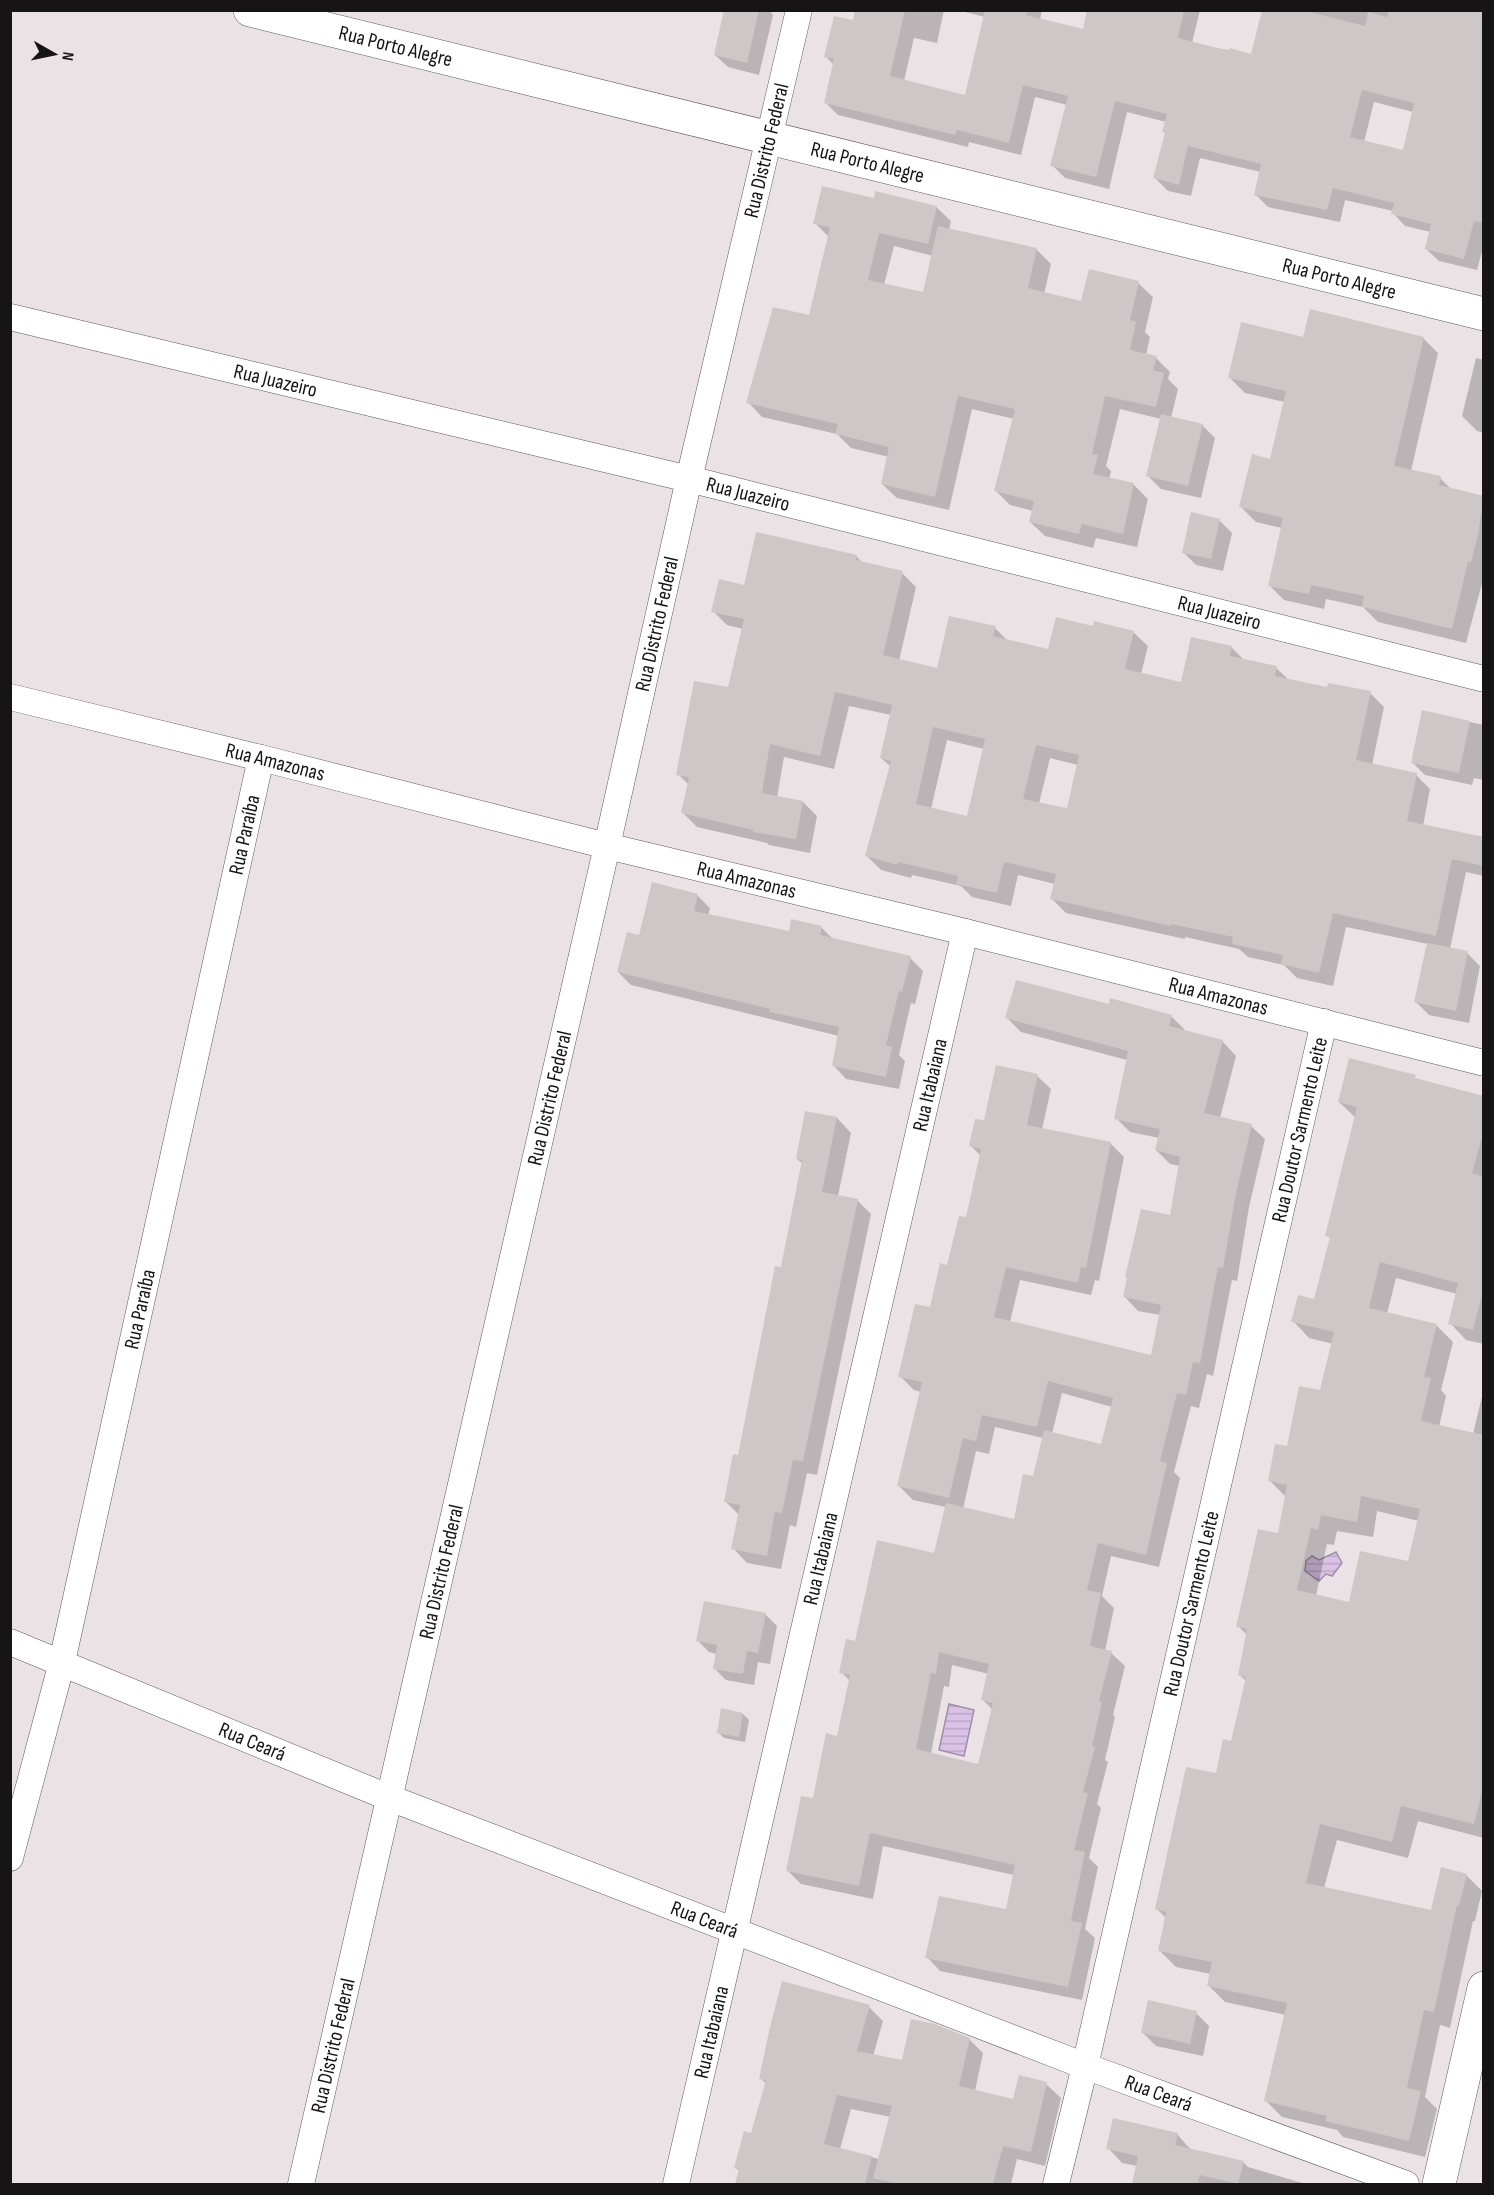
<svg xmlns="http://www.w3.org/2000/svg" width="1494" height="2195" viewBox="0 0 1494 2195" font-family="'Sofia Sans Condensed',sans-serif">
	<defs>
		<pattern id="water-rules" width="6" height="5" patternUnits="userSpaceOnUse" patternTransform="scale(1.5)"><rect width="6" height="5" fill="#dac2e7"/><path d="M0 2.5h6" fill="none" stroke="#baa6c5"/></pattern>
	</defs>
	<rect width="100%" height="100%" fill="#eae2e5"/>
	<!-- water -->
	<g fill="url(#water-rules)" stroke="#a08ea8" stroke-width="1.5">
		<path d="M 1336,1552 L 1342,1563 L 1332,1576 L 1326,1574 L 1319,1581 L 1305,1571 L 1306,1561 L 1312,1556 L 1319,1560 Z"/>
		<path d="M 949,1704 L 974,1710 L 964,1756 L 939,1750 Z"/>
	</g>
	<!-- shadow -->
	<g fill="#0003" fill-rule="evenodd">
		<path d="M 726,10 L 769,10 L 773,15 L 759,75 L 728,67 L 715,55 Z"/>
		<path d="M 856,10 L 944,10 L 937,43 L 914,38 L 904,81 L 966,96 L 985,17 L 957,10 L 1042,10 L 1040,20 L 1084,30 L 1089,10 L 1200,10 L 1192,43 L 1252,55 L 1264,10 L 1484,10 L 1484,244 L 1477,270 L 1439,261 L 1426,249 L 1431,232 L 1405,226 L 1393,213 L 1393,211 L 1345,200 L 1340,222 L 1268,207 L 1255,194 L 1261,172 L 1200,158 L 1191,196 L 1168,191 L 1155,178 L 1166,134 L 1164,132 L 1166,122 L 1127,112 L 1109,189 L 1065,178 L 1052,165 L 1067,105 L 1035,97 L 1021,155 L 969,142 L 968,147 L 838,115 L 825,102 L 834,65 L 826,57 L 854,22 ZM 1374,102 L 1413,112 L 1404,152 L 1364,142 Z"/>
		<path d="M 875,200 L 936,207 L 951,221 L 949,230 L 1036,249 L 1051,264 L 1044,294 L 1083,303 L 1138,283 L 1153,297 L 1145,332 L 1150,337 L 1146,355 L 1156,358 L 1170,372 L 1168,379 L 1178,389 L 1171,418 L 1202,425 L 1215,438 L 1201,498 L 1161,489 L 1148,476 L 1161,419 L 1120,409 L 1106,466 L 1111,471 L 1109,479 L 1134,485 L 1148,499 L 1137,547 L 1096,538 L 1093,548 L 1045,536 L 1030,522 L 1033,511 L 1010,505 L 996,491 L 1014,419 L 972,409 L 949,510 L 897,498 L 882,484 L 889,457 L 851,448 L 837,434 L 762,417 L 748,402 L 810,317 L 829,237 L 815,223 ZM 894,246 L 933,256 L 924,294 L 884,285 Z"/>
		<path d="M 1423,338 L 1438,353 L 1411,471 L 1440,478 L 1452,490 L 1484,497 L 1484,576 L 1466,643 L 1378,622 L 1363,607 L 1326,599 L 1324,609 L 1284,600 L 1269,585 L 1282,528 L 1256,522 L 1241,507 L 1271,461 L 1285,402 L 1245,393 L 1230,378 L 1304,339 Z"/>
		<path d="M 1476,358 L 1484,360 L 1484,433 L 1477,431 L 1462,416 Z"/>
		<path d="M 1219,520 L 1232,533 L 1223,571 L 1196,565 L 1183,552 Z"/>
		<path d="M 856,556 L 864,564 L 902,573 L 916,587 L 899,661 L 938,670 L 995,628 L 1008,641 L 1049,651 L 1094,628 L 1133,632 L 1148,646 L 1141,674 L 1182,684 L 1231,647 L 1245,661 L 1276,668 L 1289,680 L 1328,689 L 1370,693 L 1384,707 L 1372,765 L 1416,775 L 1430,789 L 1423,826 L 1484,838 L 1484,876 L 1466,872 L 1450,949 L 1467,953 L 1480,966 L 1469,1023 L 1429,1015 L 1416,1002 L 1428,944 L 1346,927 L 1333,986 L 1297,978 L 1284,965 L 1248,957 L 1239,949 L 1185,937 L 1185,939 L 1066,913 L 1052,899 L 1055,884 L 1018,875 L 1011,906 L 972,897 L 961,886 L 912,875 L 911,878 L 881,870 L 867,856 L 891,767 L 881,758 L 891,715 L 849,706 L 834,769 L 784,757 L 777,798 L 803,802 L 817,816 L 810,853 L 769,845 L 767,843 L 697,827 L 683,813 L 689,785 L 678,774 L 729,689 L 743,629 L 727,625 L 713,611 L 745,586 ZM 947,740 L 984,749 L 969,818 L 931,809 ZM 1050,758 L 1078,765 L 1068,810 L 1039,804 Z"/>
		<path d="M 1423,712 L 1484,725 L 1484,780 L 1474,778 L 1472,785 L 1425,775 L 1412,762 Z"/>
		<path d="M 697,895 L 710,908 L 708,916 L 790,933 L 821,927 L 834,940 L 910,958 L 923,971 L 915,1004 L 911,1003 L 899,1055 L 905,1061 L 899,1089 L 846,1079 L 834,1066 L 839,1036 L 631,985 L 618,972 L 640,937 Z"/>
		<path d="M 1110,1006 L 1171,1016 L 1185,1030 L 1185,1032 L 1223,1042 L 1236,1056 L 1220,1118 L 1251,1126 L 1265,1139 L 1249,1207 L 1237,1281 L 1232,1280 L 1213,1376 L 1207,1374 L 1199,1408 L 1191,1406 L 1174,1472 L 1180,1478 L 1159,1567 L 1111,1556 L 1102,1596 L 1114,1608 L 1105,1651 L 1111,1653 L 1125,1666 L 1113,1715 L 1115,1717 L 1105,1760 L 1108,1762 L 1097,1804 L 1101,1808 L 1089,1858 L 1098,1867 L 1085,1929 L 1095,1938 L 1082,2000 L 940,1971 L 927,1957 L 1007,1911 L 1014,1875 L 883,1846 L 873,1899 L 801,1884 L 787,1870 L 839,1737 L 850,1681 L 841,1672 L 856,1643 L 935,1555 L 946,1507 L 913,1500 L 899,1486 L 921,1392 L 914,1390 L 900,1376 L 931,1309 L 967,1219 L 981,1156 L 971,1146 L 985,1122 L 1037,1076 L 1051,1089 L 1042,1129 L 1110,1143 L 1124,1157 L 1099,1281 L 1095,1280 L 1091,1295 L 1020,1280 L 1010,1322 L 1152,1357 L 1160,1315 L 1138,1311 L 1125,1297 L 1171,1217 L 1180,1166 L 1170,1164 L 1156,1150 L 1159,1138 L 1130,1132 L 1116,1118 L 1127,1060 L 1021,1032 L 1007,1018 ZM 1062,1393 L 1112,1407 L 1102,1446 L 1052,1434 ZM 995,1427 L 1043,1438 L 1034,1478 L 1015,1520 L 963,1509 L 976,1451 L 989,1454 ZM 952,1665 L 989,1674 L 982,1699 L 993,1710 L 979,1766 L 931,1754 L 944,1686 L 949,1687 Z"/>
		<path d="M 1484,1097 L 1484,1344 L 1466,1340 L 1450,1323 L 1457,1294 L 1396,1278 L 1387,1314 L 1437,1326 L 1453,1342 L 1441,1390 L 1446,1396 L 1439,1427 L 1473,1434 L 1484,1388 L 1484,1838 L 1418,1821 L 1408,1858 L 1337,1840 L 1324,1888 L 1432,1912 L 1466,1875 L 1482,1891 L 1475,1921 L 1473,1921 L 1450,2028 L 1440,2025 L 1425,2097 L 1437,2109 L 1425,2157 L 1343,2137 L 1337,2130 L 1282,2117 L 1266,2101 L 1286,2015 L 1225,2002 L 1209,1986 L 1211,1974 L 1176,1967 L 1159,1950 L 1166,1918 L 1157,1909 L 1232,1743 L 1246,1681 L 1239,1674 L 1248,1636 L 1238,1626 L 1279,1535 L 1286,1497 L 1270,1481 L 1321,1392 L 1333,1344 L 1309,1338 L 1293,1321 L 1315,1301 L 1331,1239 L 1327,1235 L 1356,1118 L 1339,1102 ZM 1377,1511 L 1419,1521 L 1409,1563 L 1350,1604 L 1316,1596 L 1327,1544 L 1334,1545 L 1337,1531 L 1373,1537 Z"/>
		<path d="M 837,1118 L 851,1133 L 838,1196 L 857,1200 L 871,1214 L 817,1475 L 807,1473 L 796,1527 L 790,1525 L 781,1569 L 747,1563 L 733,1548 L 740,1516 L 725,1501 L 739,1457 L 782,1269 L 803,1164 L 797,1159 Z"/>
		<path d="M 765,1614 L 777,1626 L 770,1664 L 758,1662 L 754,1685 L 726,1680 L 714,1668 L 717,1654 L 709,1652 L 698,1641 Z"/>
		<path d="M 743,1714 L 749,1720 L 745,1742 L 724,1738 L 718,1732 Z"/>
		<path d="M 869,2007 L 883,2021 L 873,2056 L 903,2062 L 969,2039 L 983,2053 L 975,2091 L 1014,2101 L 1046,2084 L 1061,2098 L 1045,2166 L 1017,2159 L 1011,2184 L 737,2184 L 740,2172 L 736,2168 L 753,2135 L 766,2084 L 761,2078 ZM 851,2109 L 891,2117 L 879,2159 L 840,2149 Z"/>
		<path d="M 1196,2013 L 1209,2026 L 1203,2056 L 1156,2046 L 1143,2033 Z"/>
		<path d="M 1177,2134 L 1191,2150 L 1243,2162 L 1248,2167 L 1306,2184 L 1134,2184 L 1138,2166 L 1122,2163 L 1108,2148 Z"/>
	</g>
	<!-- building -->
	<g fill="#cec7c7" fill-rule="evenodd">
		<path d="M 724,10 L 759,10 L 747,63 L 714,55 Z"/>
		<path d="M 855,10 L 905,10 L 890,76 L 965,95 L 985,10 L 1027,10 L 1026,15 L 1083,29 L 1087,10 L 1184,10 L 1178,38 L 1229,51 L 1230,48 L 1251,54 L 1262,10 L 1302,10 L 1365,26 L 1368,12 L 1387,17 L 1389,10 L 1484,10 L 1484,223 L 1474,221 L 1464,259 L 1425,249 L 1431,224 L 1391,214 L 1394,203 L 1333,188 L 1327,210 L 1254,195 L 1261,164 L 1188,146 L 1179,185 L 1153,178 L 1165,133 L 1162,132 L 1167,114 L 1115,101 L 1096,177 L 1050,166 L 1068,96 L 1023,85 L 1009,143 L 957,130 L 955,135 L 824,103 L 834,59 L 824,57 L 834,16 L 853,20 ZM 1362,90 L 1414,103 L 1403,150 L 1350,137 Z"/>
		<path d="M 822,186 L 874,198 L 875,191 L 937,206 L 928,244 L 879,233 L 868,280 L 923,292 L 938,226 L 1037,248 L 1028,288 L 1081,301 L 1089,269 L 1139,281 L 1130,320 L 1136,322 L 1130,350 L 1157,356 L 1153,370 L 1164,373 L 1156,407 L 1105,396 L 1092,454 L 1098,455 L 1093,474 L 1134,483 L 1123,534 L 1082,524 L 1079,534 L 1029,522 L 1034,501 L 994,491 L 1015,409 L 958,396 L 935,497 L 881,484 L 889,447 L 835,434 L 838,424 L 746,403 L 773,307 L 809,315 L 830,227 L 813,224 Z"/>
		<path d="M 1310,309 L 1424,337 L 1394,466 L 1441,476 L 1439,485 L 1484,496 L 1478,535 L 1471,562 L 1468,562 L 1452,629 L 1362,607 L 1364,596 L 1311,585 L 1309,594 L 1268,586 L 1283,518 L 1239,507 L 1252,454 L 1270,459 L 1286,391 L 1228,378 L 1241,322 L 1303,337 Z"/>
		<path d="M 1161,414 L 1203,424 L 1188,486 L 1146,476 Z"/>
		<path d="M 1191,512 L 1220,519 L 1211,559 L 1182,553 Z"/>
		<path d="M 756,532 L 857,555 L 856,560 L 903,571 L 883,655 L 937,668 L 949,616 L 996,626 L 993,636 L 1048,649 L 1056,617 L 1093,626 L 1094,621 L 1134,631 L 1125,669 L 1181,682 L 1191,637 L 1232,646 L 1230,656 L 1277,666 L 1275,676 L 1327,687 L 1328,683 L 1371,691 L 1356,760 L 1417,773 L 1407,821 L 1484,837 L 1484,866 L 1452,859 L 1436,936 L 1333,913 L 1319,973 L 1281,964 L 1283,955 L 1232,944 L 1233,937 L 1171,924 L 1171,926 L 1050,899 L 1056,874 L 1004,862 L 997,893 L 956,884 L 958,876 L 898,862 L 898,865 L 865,856 L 891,761 L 880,758 L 892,705 L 835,692 L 820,756 L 770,744 L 762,793 L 803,801 L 796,839 L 753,832 L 753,830 L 681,813 L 689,777 L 676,775 L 694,681 L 728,687 L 744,619 L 711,612 L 719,579 L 744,585 ZM 933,727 L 985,739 L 967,816 L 916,804 ZM 1036,745 L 1079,755 L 1067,808 L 1023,799 Z"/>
		<path d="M 1422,710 L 1470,721 L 1459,773 L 1411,763 Z"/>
		<path d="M 652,882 L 698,894 L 694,911 L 789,931 L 791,919 L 822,926 L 820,935 L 911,956 L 902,992 L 899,991 L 886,1045 L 892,1047 L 886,1077 L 832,1066 L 839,1027 L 770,1012 L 770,1009 L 617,972 L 627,932 L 639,935 Z"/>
		<path d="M 1427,943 L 1468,951 L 1456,1011 L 1414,1002 Z"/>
		<path d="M 1016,980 L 1109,1004 L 1110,998 L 1172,1015 L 1169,1026 L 1223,1040 L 1204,1113 L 1252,1124 L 1236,1193 L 1223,1268 L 1218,1267 L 1200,1363 L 1193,1362 L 1186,1395 L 1177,1393 L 1160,1461 L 1167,1463 L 1146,1555 L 1098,1543 L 1087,1590 L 1101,1593 L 1090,1646 L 1112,1651 L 1099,1701 L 1102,1702 L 1092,1746 L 1095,1747 L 1083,1792 L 1088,1793 L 1074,1850 L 1085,1852 L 1071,1921 L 1082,1923 L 1068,1987 L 925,1958 L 939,1896 L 1006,1909 L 1015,1865 L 870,1833 L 859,1886 L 786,1871 L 801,1796 L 813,1798 L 826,1733 L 837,1736 L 850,1675 L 839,1673 L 846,1639 L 855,1641 L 877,1540 L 934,1553 L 946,1503 L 1014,1519 L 1023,1474 L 1033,1476 L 1044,1430 L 1101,1444 L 1113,1398 L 1048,1381 L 1037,1427 L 982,1415 L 976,1441 L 963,1438 L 949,1498 L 897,1486 L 922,1382 L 898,1377 L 915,1304 L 930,1307 L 940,1263 L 947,1265 L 959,1216 L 966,1217 L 981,1149 L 969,1146 L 975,1119 L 984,1120 L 996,1065 L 1038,1074 L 1027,1125 L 1111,1142 L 1086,1268 L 1081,1267 L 1078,1283 L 1006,1267 L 994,1317 L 1151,1355 L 1161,1305 L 1123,1297 L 1127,1277 L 1125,1277 L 1141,1209 L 1170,1215 L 1180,1157 L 1155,1150 L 1160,1129 L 1114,1119 L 1128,1051 L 1005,1018 ZM 939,1652 L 989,1664 L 981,1700 L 993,1703 L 978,1764 L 916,1749 L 931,1673 L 936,1674 Z"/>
		<path d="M 1349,1058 L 1416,1075 L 1415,1078 L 1484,1096 L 1484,1130 L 1472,1173 L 1484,1177 L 1484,1287 L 1473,1330 L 1448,1324 L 1458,1283 L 1380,1262 L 1369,1308 L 1437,1324 L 1424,1377 L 1431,1378 L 1421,1421 L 1484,1435 L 1484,1784 L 1474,1824 L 1401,1806 L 1392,1842 L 1320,1824 L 1306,1883 L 1431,1910 L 1441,1867 L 1467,1874 L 1459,1906 L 1457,1905 L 1434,2012 L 1424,2010 L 1407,2088 L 1421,2091 L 1409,2141 L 1325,2121 L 1327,2116 L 1264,2101 L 1287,2003 L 1207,1986 L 1212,1962 L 1158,1951 L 1166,1912 L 1155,1909 L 1186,1767 L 1216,1773 L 1223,1739 L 1231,1741 L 1246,1677 L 1238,1675 L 1247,1629 L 1236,1627 L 1258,1529 L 1278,1533 L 1287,1485 L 1268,1481 L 1275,1444 L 1287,1446 L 1299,1386 L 1320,1390 L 1334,1332 L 1291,1322 L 1298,1295 L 1314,1299 L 1330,1237 L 1325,1236 L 1357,1107 L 1338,1102 ZM 1361,1496 L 1420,1509 L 1408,1561 L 1360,1551 L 1349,1602 L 1297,1590 L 1311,1528 L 1318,1530 L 1321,1515 L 1357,1522 Z"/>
		<path d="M 805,1111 L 837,1117 L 822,1192 L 858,1199 L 803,1461 L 793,1460 L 782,1513 L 775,1512 L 767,1556 L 731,1549 L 740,1505 L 724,1502 L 733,1454 L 738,1455 L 775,1266 L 781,1267 L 802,1160 L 796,1159 Z"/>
		<path d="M 704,1601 L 766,1613 L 758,1653 L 747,1651 L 743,1674 L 713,1669 L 717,1645 L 696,1641 Z"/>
		<path d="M 721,1708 L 743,1713 L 739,1737 L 717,1733 Z"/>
		<path d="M 782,1981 L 870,2005 L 857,2051 L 902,2060 L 911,2019 L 935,2024 L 970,2038 L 959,2086 L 1013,2099 L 1019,2075 L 1047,2082 L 1031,2152 L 1003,2146 L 993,2184 L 899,2184 L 873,2178 L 892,2106 L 837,2095 L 824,2144 L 872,2156 L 865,2184 L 735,2184 L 739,2169 L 734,2168 L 744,2131 L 751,2133 L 766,2080 L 759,2079 L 770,2027 Z"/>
		<path d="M 1148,2000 L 1197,2011 L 1190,2044 L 1141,2033 Z"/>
		<path d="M 1113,2118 L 1178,2133 L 1175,2145 L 1244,2161 L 1238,2184 L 1200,2175 L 1198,2184 L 1132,2184 L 1138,2156 L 1106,2149 Z"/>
	</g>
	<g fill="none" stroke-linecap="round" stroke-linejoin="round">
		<defs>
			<g id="minor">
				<path id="s1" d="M 10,317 L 689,479 L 1484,679"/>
				<path id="s2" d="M 10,697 L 261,758 L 607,846 L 965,932 L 1484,1063"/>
				<path id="s3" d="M 10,1642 L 390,1798 L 1085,2066 L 1406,2184"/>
				<path id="s4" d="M 10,1858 L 62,1662 L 261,758"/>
				<path id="s5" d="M 301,2184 L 607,846 L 689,479 L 799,10"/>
				<path id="s6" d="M 676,2184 L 965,932"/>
				<path id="s7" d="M 1056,2184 L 1085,2066 L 1324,1022"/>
			</g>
			<g id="tertiary">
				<path id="s8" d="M 250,10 L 1484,314"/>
				<path d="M 1439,2184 L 1484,1988"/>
			</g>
		</defs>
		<!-- minor casing -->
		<use href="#minor" stroke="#5f595b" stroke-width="27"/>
		<!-- tertiary casing -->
		<use href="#tertiary" stroke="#5f595b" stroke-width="34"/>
		<!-- minor -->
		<use href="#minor" stroke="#fff" stroke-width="26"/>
		<!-- tertiary -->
		<use href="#tertiary" stroke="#fff" stroke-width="33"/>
	</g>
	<g text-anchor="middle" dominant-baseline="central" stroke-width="5" stroke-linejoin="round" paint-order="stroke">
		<!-- street labels -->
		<g font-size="21" fill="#171415" stroke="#eae2e5">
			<text stroke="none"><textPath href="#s8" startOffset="150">Rua Porto Alegre</textPath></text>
			<text stroke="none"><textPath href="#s5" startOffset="2086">Rua Distrito Federal</textPath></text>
			<text stroke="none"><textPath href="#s8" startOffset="636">Rua Porto Alegre</textPath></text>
			<text stroke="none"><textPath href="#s8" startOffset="1122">Rua Porto Alegre</textPath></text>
			<text stroke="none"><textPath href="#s1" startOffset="273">Rua Juazeiro</textPath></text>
			<text stroke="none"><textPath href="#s1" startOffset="759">Rua Juazeiro</textPath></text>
			<text stroke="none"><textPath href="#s1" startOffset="1245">Rua Juazeiro</textPath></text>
			<text stroke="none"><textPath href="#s5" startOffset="1600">Rua Distrito Federal</textPath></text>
			<text stroke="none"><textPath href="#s2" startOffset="273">Rua Amazonas</textPath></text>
			<text stroke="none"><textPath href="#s4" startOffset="1050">Rua Paraíba</textPath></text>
			<text stroke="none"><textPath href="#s2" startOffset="759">Rua Amazonas</textPath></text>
			<text stroke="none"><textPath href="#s2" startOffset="1245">Rua Amazonas</textPath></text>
			<text stroke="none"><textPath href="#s6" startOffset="1128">Rua Itabaiana</textPath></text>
			<text stroke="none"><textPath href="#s5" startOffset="1114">Rua Distrito Federal</textPath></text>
			<text stroke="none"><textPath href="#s7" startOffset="1082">Rua Doutor Sarmento Leite</textPath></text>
			<text stroke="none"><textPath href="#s4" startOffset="564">Rua Paraíba</textPath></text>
			<text stroke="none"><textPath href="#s6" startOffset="642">Rua Itabaiana</textPath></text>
			<text stroke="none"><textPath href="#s5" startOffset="628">Rua Distrito Federal</textPath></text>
			<text stroke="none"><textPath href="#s7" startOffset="596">Rua Doutor Sarmento Leite</textPath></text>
			<text stroke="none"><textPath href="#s3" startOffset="262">Rua Ceará</textPath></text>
			<text stroke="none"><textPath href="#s3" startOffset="748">Rua Ceará</textPath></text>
			<text stroke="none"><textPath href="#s6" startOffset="156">Rua Itabaiana</textPath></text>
			<text stroke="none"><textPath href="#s5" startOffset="142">Rua Distrito Federal</textPath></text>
			<text stroke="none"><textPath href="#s3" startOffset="1234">Rua Ceará</textPath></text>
		</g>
	</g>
	<!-- border -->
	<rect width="1494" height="2195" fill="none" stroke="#171415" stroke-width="24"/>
	<!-- north arrow -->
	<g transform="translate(54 54) rotate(99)" stroke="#eae2e5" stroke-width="4.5" paint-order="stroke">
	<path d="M0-4.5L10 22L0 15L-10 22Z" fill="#171415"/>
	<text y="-9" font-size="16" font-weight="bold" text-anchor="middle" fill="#171415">N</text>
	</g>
</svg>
